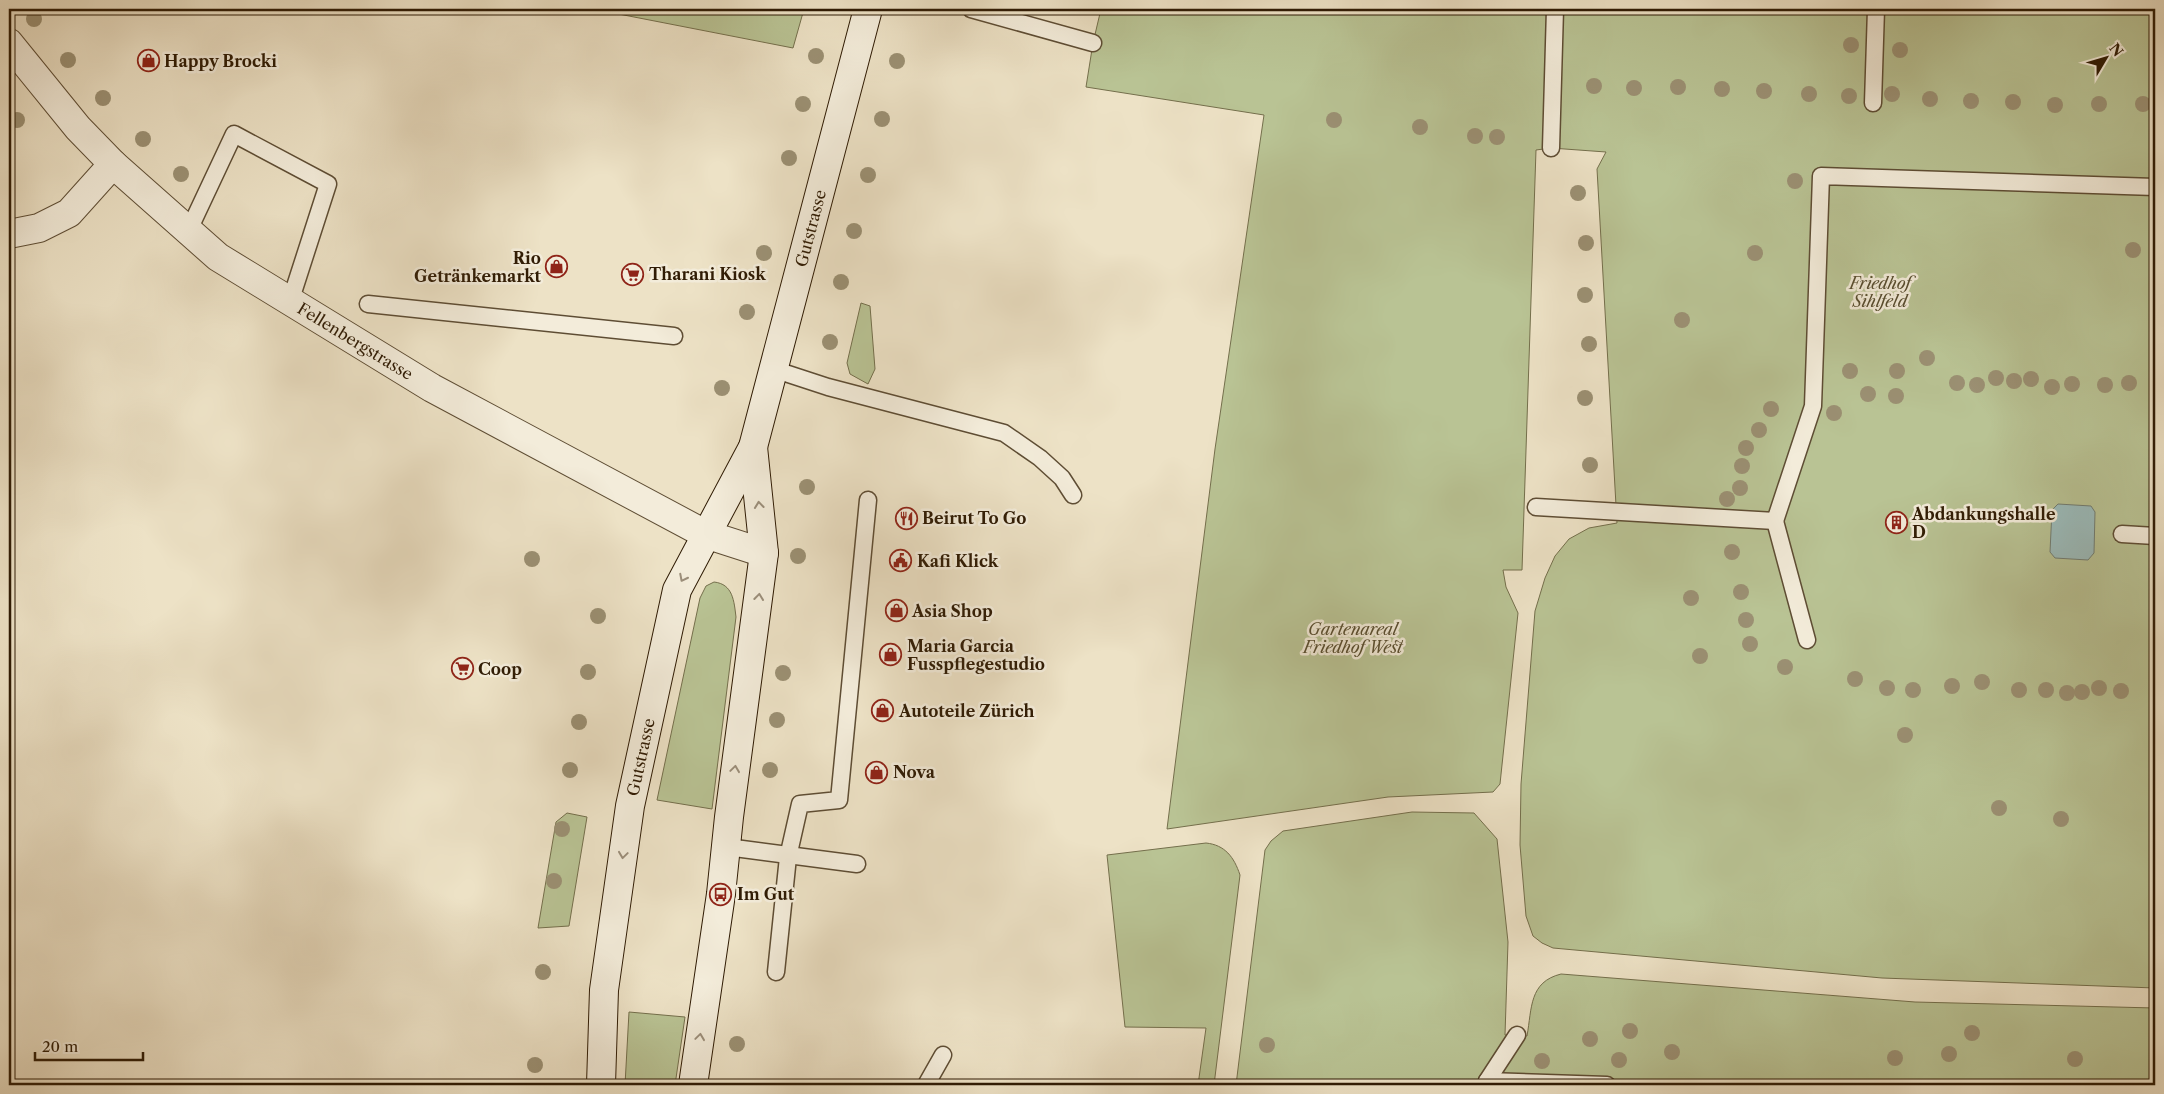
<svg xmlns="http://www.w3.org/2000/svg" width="2164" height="1094" viewBox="0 0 2164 1094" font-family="'Libre Caslon Text',serif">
	<rect width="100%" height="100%" fill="#ede2c6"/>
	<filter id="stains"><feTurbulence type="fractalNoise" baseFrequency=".004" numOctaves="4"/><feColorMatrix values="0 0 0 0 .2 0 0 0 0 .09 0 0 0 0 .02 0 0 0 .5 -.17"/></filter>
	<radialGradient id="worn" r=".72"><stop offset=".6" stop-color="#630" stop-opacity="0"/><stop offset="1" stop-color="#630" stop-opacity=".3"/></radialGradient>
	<!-- green -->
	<g fill="#b9c394" stroke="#746f4c">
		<path d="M 593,9 L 804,9 L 793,48 Z"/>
		<path d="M 1101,9 L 2155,9 L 2155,988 L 1882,978 L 1553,948 L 1542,943 L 1533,936 L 1526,916 L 1520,845 L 1521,784 L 1535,611 L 1545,578 L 1555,556 L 1569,539 L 1589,528 L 1617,523 L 1597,169 L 1606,152 L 1551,148 L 1536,150 L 1522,570 L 1503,570 L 1506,587 L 1518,613 L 1500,784 L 1493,792 L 1388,797 L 1167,829 L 1215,449 L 1264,115 L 1086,87 L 1093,43 Z"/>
		<path d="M 861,303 L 870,306 L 875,369 L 868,384 L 850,374 L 847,363 Z"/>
		<path d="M 714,582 C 733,584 734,601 736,617 L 712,809 L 657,800 L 700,598 L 706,586 Z"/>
		<path d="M 1412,812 L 1474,813 L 1497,839 L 1508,942 L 1505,1035 L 1527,1036 C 1532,1008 1529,982 1561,974 L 1915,1002 L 2155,1008 L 2155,1085 L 1236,1085 L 1265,850 L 1271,841 L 1283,831 Z"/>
		<path d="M 567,813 L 587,817 L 569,926 L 538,928 L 556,822 Z"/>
		<path d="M 1206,843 C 1225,845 1234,857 1240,875 L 1214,1085 L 1198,1085 L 1206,1028 L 1125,1027 L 1107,855 Z"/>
		<path d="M 629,1012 L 685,1017 L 675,1085 L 625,1085 Z"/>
	</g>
	<!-- water -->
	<path fill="#9bbcbc" stroke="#707c72" d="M 2058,504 L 2091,506 L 2095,512 L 2094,553 L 2088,560 L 2055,558 L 2050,552 L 2052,510 Z"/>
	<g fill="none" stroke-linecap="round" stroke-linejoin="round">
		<defs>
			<g id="service">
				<path d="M 971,9 L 1093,43"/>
				<path d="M 1873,103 L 1876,9"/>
				<path d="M 1551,148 L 1555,9"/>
				<path d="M 188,232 L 234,134 L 328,184 L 290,302"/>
				<path d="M 368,304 L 674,336"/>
				<path d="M 773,369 L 828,387 L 1004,433 L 1040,458 L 1062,478 L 1073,495"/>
				<path d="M 1536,507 L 1775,521 L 1813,406 L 1821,176 L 2155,187"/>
				<path d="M 1775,521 L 1807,640"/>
				<path d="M 2122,534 L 2155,536"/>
				<path d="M 727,847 L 857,864"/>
				<path d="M 776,972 L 788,857 L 800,804 L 839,800 L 868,500"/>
				<path d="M 1487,1081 L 1607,1085"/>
				<path d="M 926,1085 L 943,1055"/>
				<path d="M 1487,1085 L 1487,1081 L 1517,1035"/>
			</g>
			<g id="minor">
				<path id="s1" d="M 9,43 L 78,128 L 113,164 L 218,257 L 432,388 L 705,534 L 764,553"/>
				<path d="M 9,234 L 39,228 L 69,213 L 113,164"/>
			</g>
			<g id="secondary">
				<path id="s2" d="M 601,1085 L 604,990 L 630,806 L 677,590 L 753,447 L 868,9"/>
				<path d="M 693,1085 L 721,894 L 729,817 L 764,553 L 753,447"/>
			</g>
		</defs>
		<!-- service casing -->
		<use href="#service" stroke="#5e4d34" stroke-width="19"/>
		<!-- minor casing -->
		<use href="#minor" stroke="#5e4d34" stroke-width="30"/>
		<!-- secondary casing -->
		<use href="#secondary" stroke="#2f1b04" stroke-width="30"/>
		<!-- service -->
		<use href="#service" stroke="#f3ecda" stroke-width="16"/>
		<!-- minor -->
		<use href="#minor" stroke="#f3ecda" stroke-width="28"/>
		<!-- secondary -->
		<use href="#secondary" stroke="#f3ecda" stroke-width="28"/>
	</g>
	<!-- trees -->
	<g fill="#9b9073">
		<circle cx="34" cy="19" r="8"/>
		<circle cx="1851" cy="45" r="8"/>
		<circle cx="1900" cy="50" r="8"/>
		<circle cx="816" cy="56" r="8"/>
		<circle cx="68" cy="60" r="8"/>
		<circle cx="897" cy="61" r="8"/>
		<circle cx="1594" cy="86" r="8"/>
		<circle cx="1678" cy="87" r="8"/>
		<circle cx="1634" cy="88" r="8"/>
		<circle cx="1722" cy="89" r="8"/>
		<circle cx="1764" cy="91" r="8"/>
		<circle cx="1809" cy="94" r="8"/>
		<circle cx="1892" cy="94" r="8"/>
		<circle cx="1849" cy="96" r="8"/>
		<circle cx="103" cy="98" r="8"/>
		<circle cx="1930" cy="99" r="8"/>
		<circle cx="1971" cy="101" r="8"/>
		<circle cx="2013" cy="102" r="8"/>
		<circle cx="803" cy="104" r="8"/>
		<circle cx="2099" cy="104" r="8"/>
		<circle cx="2143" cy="104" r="8"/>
		<circle cx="2055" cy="105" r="8"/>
		<circle cx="882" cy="119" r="8"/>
		<circle cx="17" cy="120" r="8"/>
		<circle cx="1334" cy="120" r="8"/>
		<circle cx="1420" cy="127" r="8"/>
		<circle cx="1475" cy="136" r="8"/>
		<circle cx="1497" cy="137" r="8"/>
		<circle cx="143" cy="139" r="8"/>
		<circle cx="789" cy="158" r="8"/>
		<circle cx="181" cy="174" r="8"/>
		<circle cx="868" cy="175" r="8"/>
		<circle cx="1795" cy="181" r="8"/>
		<circle cx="1578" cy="193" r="8"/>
		<circle cx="854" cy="231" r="8"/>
		<circle cx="1586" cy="243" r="8"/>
		<circle cx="2133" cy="250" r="8"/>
		<circle cx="764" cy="253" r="8"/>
		<circle cx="1755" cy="253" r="8"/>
		<circle cx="841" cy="282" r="8"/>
		<circle cx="1585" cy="295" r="8"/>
		<circle cx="747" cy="312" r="8"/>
		<circle cx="1682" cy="320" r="8"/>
		<circle cx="830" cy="342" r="8"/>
		<circle cx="1589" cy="344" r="8"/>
		<circle cx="1927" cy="358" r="8"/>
		<circle cx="1850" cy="371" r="8"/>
		<circle cx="1897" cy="371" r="8"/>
		<circle cx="1996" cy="378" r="8"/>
		<circle cx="2031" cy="379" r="8"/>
		<circle cx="2014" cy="381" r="8"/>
		<circle cx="1957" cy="383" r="8"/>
		<circle cx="2129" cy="383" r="8"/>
		<circle cx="2072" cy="384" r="8"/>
		<circle cx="1977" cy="385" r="8"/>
		<circle cx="2105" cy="385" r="8"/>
		<circle cx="2052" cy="387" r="8"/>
		<circle cx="722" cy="388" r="8"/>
		<circle cx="1868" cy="394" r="8"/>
		<circle cx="1896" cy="396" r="8"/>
		<circle cx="1585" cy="398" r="8"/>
		<circle cx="1771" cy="409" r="8"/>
		<circle cx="1834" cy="413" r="8"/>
		<circle cx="1759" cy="430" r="8"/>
		<circle cx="1746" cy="448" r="8"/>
		<circle cx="1590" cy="465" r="8"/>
		<circle cx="1742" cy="466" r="8"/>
		<circle cx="807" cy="487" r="8"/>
		<circle cx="1740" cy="488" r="8"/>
		<circle cx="1727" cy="499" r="8"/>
		<circle cx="1732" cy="552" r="8"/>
		<circle cx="798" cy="556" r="8"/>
		<circle cx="532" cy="559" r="8"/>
		<circle cx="1741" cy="592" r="8"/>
		<circle cx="1691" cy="598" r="8"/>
		<circle cx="598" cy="616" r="8"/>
		<circle cx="1746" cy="620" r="8"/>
		<circle cx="1750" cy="644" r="8"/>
		<circle cx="1700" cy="656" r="8"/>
		<circle cx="1785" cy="667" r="8"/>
		<circle cx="588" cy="672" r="8"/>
		<circle cx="783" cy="673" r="8"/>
		<circle cx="1855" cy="679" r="8"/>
		<circle cx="1982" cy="682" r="8"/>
		<circle cx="1952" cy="686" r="8"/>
		<circle cx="1887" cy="688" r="8"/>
		<circle cx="2099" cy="688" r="8"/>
		<circle cx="1913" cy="690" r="8"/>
		<circle cx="2019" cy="690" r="8"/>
		<circle cx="2046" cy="690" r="8"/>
		<circle cx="2121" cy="691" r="8"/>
		<circle cx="2082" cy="692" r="8"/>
		<circle cx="2067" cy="693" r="8"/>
		<circle cx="777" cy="720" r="8"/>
		<circle cx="579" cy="722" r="8"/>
		<circle cx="1905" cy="735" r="8"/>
		<circle cx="570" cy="770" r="8"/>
		<circle cx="770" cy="770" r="8"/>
		<circle cx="1999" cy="808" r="8"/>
		<circle cx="2061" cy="819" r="8"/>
		<circle cx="562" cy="829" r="8"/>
		<circle cx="554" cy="881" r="8"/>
		<circle cx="543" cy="972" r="8"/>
		<circle cx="1630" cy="1031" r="8"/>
		<circle cx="1972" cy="1033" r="8"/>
		<circle cx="1590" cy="1039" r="8"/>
		<circle cx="737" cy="1044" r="8"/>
		<circle cx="1267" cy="1045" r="8"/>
		<circle cx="1672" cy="1052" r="8"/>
		<circle cx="1949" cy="1054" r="8"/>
		<circle cx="1895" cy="1058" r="8"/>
		<circle cx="2075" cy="1059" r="8"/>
		<circle cx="1619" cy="1060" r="8"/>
		<circle cx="1542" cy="1061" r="8"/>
		<circle cx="535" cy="1065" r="8"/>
	</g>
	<!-- one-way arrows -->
	<defs><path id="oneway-chevron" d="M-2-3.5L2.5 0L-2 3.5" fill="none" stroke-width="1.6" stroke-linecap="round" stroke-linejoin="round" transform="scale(1.25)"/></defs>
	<g stroke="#9b8e7a">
		<use href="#oneway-chevron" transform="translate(759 505) rotate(-96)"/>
		<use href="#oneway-chevron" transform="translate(683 578) rotate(117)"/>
		<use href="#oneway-chevron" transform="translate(759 597) rotate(-83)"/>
		<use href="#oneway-chevron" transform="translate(735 769) rotate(-82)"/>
		<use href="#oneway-chevron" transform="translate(623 855) rotate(98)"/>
		<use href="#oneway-chevron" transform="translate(700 1037) rotate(-82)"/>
	</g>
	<!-- icons -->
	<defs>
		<symbol id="shop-ring" viewBox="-11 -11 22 22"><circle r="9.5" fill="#f3ecda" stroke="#8f2418" stroke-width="1.5"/><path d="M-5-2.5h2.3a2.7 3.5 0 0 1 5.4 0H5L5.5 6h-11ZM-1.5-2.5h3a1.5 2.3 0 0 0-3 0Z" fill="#8f2418"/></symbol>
		<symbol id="supermarket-ring" viewBox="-11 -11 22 22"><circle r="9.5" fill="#f3ecda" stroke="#8f2418" stroke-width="1.5"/><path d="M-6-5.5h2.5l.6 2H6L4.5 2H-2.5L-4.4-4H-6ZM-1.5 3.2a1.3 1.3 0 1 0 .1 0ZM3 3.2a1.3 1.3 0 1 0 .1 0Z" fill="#8f2418"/></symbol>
		<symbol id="restaurant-ring" viewBox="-11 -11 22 22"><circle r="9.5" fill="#f3ecda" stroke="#8f2418" stroke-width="1.5"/><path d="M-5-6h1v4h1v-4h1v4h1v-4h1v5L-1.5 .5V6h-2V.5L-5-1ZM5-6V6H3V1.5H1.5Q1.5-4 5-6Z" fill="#8f2418"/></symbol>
		<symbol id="building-ring" viewBox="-11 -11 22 22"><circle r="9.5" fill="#f3ecda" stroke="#8f2418" stroke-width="1.5"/><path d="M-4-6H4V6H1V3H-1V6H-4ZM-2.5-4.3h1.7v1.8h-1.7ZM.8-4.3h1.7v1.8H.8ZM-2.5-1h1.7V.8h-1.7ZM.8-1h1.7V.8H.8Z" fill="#8f2418"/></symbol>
		<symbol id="civic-ring" viewBox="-11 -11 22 22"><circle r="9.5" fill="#f3ecda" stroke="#8f2418" stroke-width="1.5"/><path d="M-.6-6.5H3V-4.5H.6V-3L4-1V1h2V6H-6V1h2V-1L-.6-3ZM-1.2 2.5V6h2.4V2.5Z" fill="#8f2418"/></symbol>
		<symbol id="bus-ring" viewBox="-11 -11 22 22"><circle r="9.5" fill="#f3ecda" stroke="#8f2418" stroke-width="1.5"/><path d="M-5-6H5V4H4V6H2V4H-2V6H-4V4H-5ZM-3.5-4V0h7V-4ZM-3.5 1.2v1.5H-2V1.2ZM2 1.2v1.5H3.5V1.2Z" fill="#8f2418"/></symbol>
	</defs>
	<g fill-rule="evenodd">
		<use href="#shop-ring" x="136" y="48" width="25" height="25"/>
		<use href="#shop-ring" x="544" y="254" width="25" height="25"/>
		<use href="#supermarket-ring" x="620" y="262" width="25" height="25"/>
		<use href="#restaurant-ring" x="894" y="506" width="25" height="25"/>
		<use href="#building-ring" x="1884" y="510" width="25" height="25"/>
		<use href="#civic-ring" x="888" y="548" width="25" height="25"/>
		<use href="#shop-ring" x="884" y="598" width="25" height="25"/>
		<use href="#shop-ring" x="878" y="642" width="25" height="25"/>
		<use href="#supermarket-ring" x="450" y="656" width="25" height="25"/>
		<use href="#shop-ring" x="870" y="698" width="25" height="25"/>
		<use href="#shop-ring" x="864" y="760" width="25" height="25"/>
		<use href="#bus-ring" x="708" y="882" width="25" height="25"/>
	</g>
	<g text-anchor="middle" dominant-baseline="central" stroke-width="5" stroke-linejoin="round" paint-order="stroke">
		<!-- poi labels -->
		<g font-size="16" font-weight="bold" fill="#2f1b04" stroke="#f3ecda" text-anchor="start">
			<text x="164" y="61">Happy Brocki</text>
			<text x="541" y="258" text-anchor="end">Rio<tspan x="541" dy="18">Getränkemarkt</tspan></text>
			<text x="649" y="274">Tharani Kiosk</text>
			<text x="1912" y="514">Abdankungshalle<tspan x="1912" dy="18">D</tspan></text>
			<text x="922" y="518">Beirut To Go</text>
			<text x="917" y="561">Kafi Klick</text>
			<text x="912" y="611">Asia Shop</text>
			<text x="907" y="646">Maria Garcia<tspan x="907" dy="18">Fusspflegestudio</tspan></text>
			<text x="478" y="669">Coop</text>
			<text x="899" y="711">Autoteile Zürich</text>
			<text x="893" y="772">Nova</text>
			<text x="737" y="894">Im Gut</text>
		</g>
		<!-- street labels -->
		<g font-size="16" fill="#2f1b04" stroke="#f3ecda">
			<text stroke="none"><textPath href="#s2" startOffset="890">Gutstrasse</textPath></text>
			<text stroke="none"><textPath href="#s1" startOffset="461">Fellenbergstrasse</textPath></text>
			<text stroke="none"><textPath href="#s2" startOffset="331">Gutstrasse</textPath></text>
		</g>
		<!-- park labels -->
		<g font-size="16" font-style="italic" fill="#584d2f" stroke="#f3ecda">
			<text x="1880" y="283">Friedhof<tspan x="1880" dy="18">Sihlfeld</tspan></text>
			<text x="1353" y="629">Gartenareal<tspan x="1353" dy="18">Friedhof West</tspan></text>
		</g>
	</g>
	<!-- margin -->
	<rect width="2164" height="1094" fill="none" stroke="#ede2c6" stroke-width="30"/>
	<rect x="10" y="10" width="2144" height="1074" fill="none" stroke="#2f1b04" stroke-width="2.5"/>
	<rect x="15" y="15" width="2134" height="1064" fill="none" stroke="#2f1b04"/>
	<!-- north arrow -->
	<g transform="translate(2106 58) rotate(52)" stroke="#f3ecda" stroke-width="4" paint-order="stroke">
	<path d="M0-4L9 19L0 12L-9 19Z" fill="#2f1b04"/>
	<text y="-8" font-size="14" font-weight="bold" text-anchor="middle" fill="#2f1b04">N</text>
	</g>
	<!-- scale -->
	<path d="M35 1052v8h108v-8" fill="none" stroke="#2f1b04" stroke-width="2.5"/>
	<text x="42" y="1052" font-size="15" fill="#2f1b04" stroke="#f3ecda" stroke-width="4" paint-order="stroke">20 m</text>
	<rect width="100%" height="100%" filter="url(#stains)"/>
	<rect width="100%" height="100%" fill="url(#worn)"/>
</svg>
